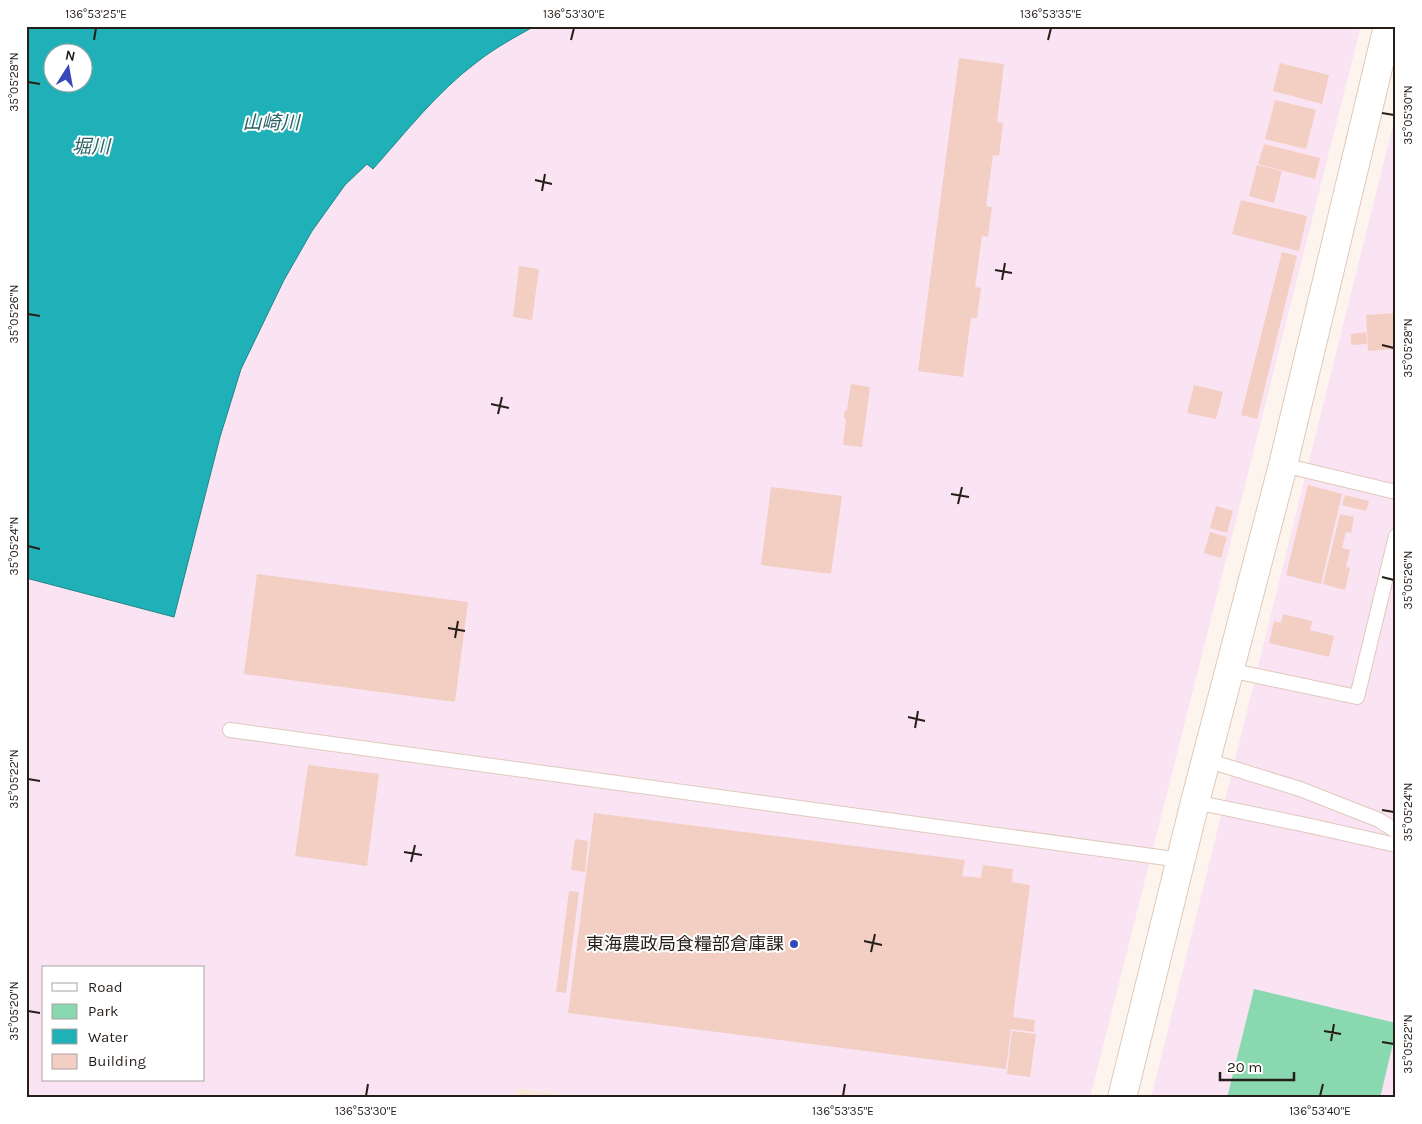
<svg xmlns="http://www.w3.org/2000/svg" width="1422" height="1124" viewBox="0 0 1422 1124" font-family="Karla,'Noto Sans JP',sans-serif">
	<rect width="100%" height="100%" fill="#fdf4ed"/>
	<!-- built -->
	<path fill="#f9e7db" d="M 516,1088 L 594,1098 L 515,1098 Z"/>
	<!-- industrial -->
	<g fill="#fae4f3" fill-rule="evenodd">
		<path d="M 535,26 L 1361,26 L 1090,1098 L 594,1098 L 517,1088 L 515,1098 L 26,1098 L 26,578 L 174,617 L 220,437 L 241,369 L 284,280 L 312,231 L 345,185 L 367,164 L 373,168 L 433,101 L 477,62 L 519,34 ZM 44,968 L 204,968 L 204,1080 L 44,1080 Z"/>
		<path d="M 1396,113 L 1396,1098 L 1151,1098 L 1309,461 Z"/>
	</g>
	<!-- green -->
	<path fill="#8ad8b0" d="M 1254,989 L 1396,1023 L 1396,1031 L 1380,1098 L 1227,1098 Z"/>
	<!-- water -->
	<path fill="#1fb1b7" stroke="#218588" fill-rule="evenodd" d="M 26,26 L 535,26 C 515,37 495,48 477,62 C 437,92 406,132 373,169 L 367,164 L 345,185 L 312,231 L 284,280 L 241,369 L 220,437 L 174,617 L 26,578 ZM 52,52 L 82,52 L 82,82 L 52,82 Z"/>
	<!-- building -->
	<g fill="#f3cec3">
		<path d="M 959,58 L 1004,64 L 997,122 L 1003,123 L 999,156 L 993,155 L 986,206 L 992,207 L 988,237 L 982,236 L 975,287 L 981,288 L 977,318 L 971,318 L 963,377 L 918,371 Z"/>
		<path d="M 1280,63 L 1329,75 L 1322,104 L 1273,91 Z"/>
		<path d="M 1275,100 L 1316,110 L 1306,149 L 1265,139 Z"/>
		<path d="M 1264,144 L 1320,158 L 1315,179 L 1258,164 Z"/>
		<path d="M 1257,165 L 1282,171 L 1274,203 L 1249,196 Z"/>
		<path d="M 1241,200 L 1307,216 L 1299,251 L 1232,234 Z"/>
		<path d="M 1282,252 L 1297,256 L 1257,419 L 1241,415 Z"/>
		<path d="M 519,266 L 539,269 L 532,320 L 513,317 Z"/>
		<path d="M 1396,313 L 1396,349 L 1368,351 L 1366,315 Z"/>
		<path d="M 1366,332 L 1367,344 L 1351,345 L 1351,334 Z"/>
		<path d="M 851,384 L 870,387 L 862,447 L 843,445 L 846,419 L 844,418 L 845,410 L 847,410 Z"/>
		<path d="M 1194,385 L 1223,392 L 1216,419 L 1187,413 Z"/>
		<path d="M 1308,485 L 1342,494 L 1321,584 L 1286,575 Z"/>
		<path d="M 771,487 L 842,496 L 831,574 L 761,565 Z"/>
		<path d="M 1345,495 L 1369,501 L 1366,511 L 1342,505 Z"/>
		<path d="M 1216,506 L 1233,511 L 1227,533 L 1210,528 Z"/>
		<path d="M 1340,514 L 1354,517 L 1351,533 L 1346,532 L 1342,548 L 1350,550 L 1346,567 L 1350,568 L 1345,590 L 1323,584 Z"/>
		<path d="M 1210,532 L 1227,537 L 1221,558 L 1204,553 Z"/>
		<path d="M 257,574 L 468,602 L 455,702 L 244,674 Z"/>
		<path d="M 1283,614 L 1312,621 L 1310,630 L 1334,636 L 1329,657 L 1269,643 L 1274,621 L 1281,623 Z"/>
		<path d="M 308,765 L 379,774 L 367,866 L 295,856 Z"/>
		<path d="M 594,813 L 965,860 L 962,876 L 981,878 L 983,865 L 1013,869 L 1012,882 L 1030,885 L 1013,1017 L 1035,1020 L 1034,1032 L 1011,1029 L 1006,1069 L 568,1013 Z"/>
		<path d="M 575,839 L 588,841 L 585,872 L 571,870 Z"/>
		<path d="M 569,891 L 579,892 L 566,993 L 556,992 Z"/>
		<path d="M 1012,1031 L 1036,1034 L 1030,1077 L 1007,1074 Z"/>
	</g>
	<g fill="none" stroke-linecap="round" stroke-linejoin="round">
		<defs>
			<g id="service">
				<path d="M 1283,465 L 1396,492"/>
				<path d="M 1229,670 L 1357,697 L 1396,536"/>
				<path d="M 230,730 L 1181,860"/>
				<path d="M 1206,760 L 1300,789 L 1379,820 L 1396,831"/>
				<path d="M 1195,802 L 1311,826 L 1396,845"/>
			</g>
			<path id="tertiary" d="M 1122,1098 L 1195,802 L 1283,465 L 1388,26"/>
		</defs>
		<!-- service casing -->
		<use href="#service" stroke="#dfc9ba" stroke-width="16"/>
		<!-- tertiary casing -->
		<use href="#tertiary" stroke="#dfc9ba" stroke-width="30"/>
		<!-- service -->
		<use href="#service" stroke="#fff" stroke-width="14"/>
		<!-- tertiary -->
		<use href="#tertiary" stroke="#fff" stroke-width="28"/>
	</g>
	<!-- ticks -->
	<path fill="none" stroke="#261e19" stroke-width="2" d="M 94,40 L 96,28M 571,40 L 574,28M 1048,40 L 1051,28M 28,82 L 40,84M 1382,113 L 1394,115M 535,180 L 552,184M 542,191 L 545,174M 995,270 L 1012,273M 1002,280 L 1005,263M 28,314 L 40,316M 1382,345 L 1394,348M 491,404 L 509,408M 498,414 L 502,397M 951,494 L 969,497M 958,504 L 962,487M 28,546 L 40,549M 1382,577 L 1394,580M 448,628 L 465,631M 455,638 L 458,621M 908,717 L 925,721M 915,728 L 918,711M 28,779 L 40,781M 1382,810 L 1394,812M 404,852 L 422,855M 411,862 L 415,845M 864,941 L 882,945M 871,952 L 875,934M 28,1011 L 40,1013M 1324,1031 L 1341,1034M 1331,1041 L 1334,1024M 1382,1042 L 1394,1044M 366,1096 L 368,1084M 843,1096 L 845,1084M 1320,1096 L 1323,1084"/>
	<!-- markers -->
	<circle fill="#3748ba" stroke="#fff" stroke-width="2" cx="794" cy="944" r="5"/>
	<g text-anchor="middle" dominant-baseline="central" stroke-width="4" stroke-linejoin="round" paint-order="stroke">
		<!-- poi labels -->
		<g font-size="18" fill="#261e19" stroke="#fff" text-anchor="end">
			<text x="784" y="944">東海農政局食糧部倉庫課</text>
		</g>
		<!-- water labels -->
		<g font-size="19" font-style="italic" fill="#2b6163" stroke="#fff">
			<text x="271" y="123">山崎川</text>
			<text x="91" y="147">堀川</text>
		</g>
	</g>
	<!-- border -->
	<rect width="1422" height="1124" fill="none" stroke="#ffffff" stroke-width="55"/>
	<!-- legend -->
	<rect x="42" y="966" width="162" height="115" fill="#ffffff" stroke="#a8a5a3"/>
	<rect x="52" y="983" width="25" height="8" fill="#ffffff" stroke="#a8a5a3"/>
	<text x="88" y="992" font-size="15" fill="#261e19">Road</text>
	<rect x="52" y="1004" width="25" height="15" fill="#8ad8b0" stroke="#a8a5a3"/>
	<text x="88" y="1016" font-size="15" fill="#261e19">Park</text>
	<rect x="52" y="1029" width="25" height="15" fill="#1fb1b7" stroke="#a8a5a3"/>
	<text x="88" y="1042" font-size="15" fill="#261e19">Water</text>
	<rect x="52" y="1054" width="25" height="15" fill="#f3cec3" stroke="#a8a5a3"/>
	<text x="88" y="1066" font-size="15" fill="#261e19">Building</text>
	<!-- north arrow -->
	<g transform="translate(68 68) rotate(11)"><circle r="24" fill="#ffffff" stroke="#a8a5a3"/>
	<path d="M0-4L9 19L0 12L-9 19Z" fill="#3748ba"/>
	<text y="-8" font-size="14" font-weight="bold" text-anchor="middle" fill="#261e19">N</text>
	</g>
	<!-- scale -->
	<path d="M1220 1072v8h74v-8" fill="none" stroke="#261e19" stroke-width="2.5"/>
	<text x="1227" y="1072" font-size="15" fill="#261e19" stroke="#ffffff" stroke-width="4" paint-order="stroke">20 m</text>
	<rect x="28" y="28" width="1366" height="1068" fill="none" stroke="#261e19" stroke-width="2"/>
	<g font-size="12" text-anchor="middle" fill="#261e19">
		<text x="96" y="18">136°53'25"E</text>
		<text x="574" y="18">136°53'30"E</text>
		<text x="1051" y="18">136°53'35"E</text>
		<text transform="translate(14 82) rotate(-90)" y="4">35°05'28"N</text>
		<text transform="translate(1408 115) rotate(-90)" y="4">35°05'30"N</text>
		<text transform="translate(14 314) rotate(-90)" y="4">35°05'26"N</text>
		<text transform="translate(1408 348) rotate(-90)" y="4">35°05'28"N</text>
		<text transform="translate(14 546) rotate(-90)" y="4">35°05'24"N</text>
		<text transform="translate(1408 580) rotate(-90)" y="4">35°05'26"N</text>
		<text transform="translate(14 779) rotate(-90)" y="4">35°05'22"N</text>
		<text transform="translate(1408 812) rotate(-90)" y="4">35°05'24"N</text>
		<text transform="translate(14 1011) rotate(-90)" y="4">35°05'20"N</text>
		<text transform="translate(1408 1044) rotate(-90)" y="4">35°05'22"N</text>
		<text x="366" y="1115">136°53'30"E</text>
		<text x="843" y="1115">136°53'35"E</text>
		<text x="1320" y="1115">136°53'40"E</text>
	</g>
</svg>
